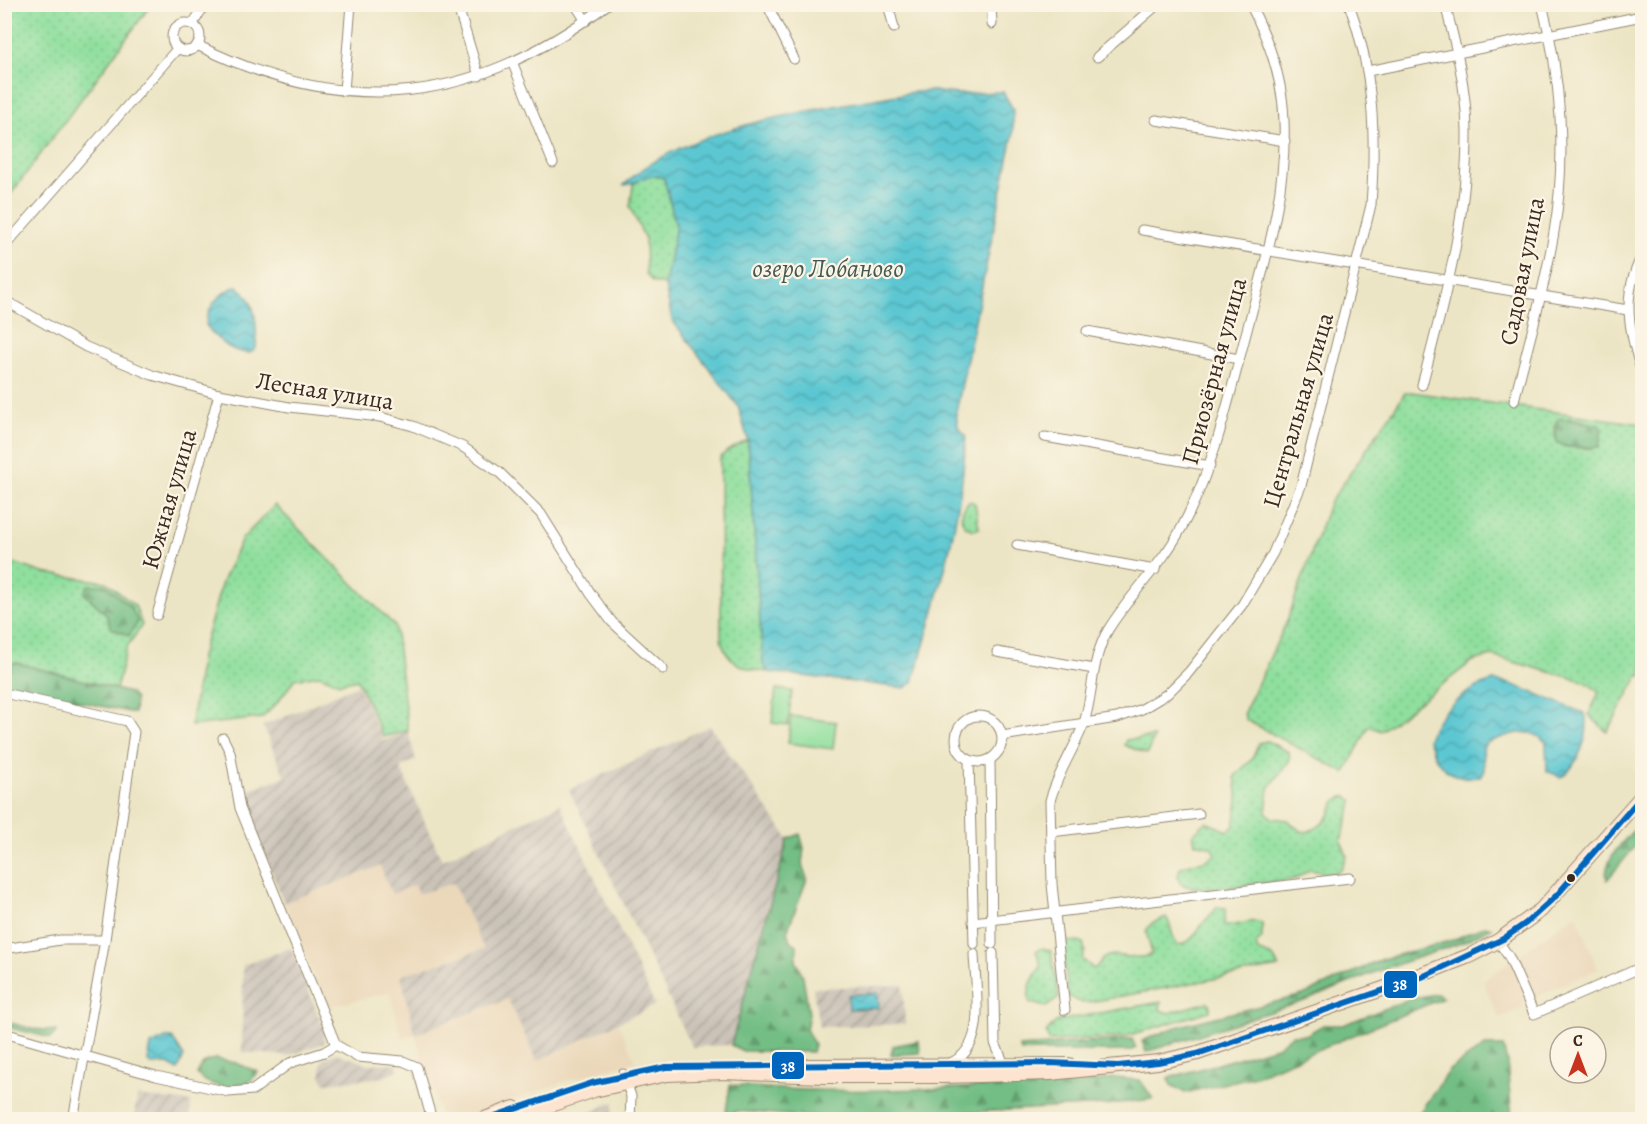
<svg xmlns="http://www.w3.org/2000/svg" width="1647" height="1124" viewBox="0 0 1647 1124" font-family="Alegreya,serif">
	<defs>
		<pattern id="industrial-furrows" width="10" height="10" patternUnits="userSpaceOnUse" patternTransform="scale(1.5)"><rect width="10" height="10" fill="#cbc3b8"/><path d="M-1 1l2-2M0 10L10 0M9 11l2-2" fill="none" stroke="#a69f95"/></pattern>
		<pattern id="grass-dots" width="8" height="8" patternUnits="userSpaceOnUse" patternTransform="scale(1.5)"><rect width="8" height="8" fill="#8fdf9e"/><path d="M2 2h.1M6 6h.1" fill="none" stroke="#7cc088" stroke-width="1.8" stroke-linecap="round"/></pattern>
		<pattern id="forest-firs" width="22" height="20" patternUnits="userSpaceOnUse" patternTransform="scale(1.5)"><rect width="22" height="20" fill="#73be85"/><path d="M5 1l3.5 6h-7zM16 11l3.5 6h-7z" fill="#609b6c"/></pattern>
		<pattern id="water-waves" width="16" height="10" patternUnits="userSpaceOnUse" patternTransform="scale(1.5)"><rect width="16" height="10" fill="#5bc7d2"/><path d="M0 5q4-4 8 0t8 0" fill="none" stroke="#4ca2aa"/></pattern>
	</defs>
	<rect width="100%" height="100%" fill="#fcf5e5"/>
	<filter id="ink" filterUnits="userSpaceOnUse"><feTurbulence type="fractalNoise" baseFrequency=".0167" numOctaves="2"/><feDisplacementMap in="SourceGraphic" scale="12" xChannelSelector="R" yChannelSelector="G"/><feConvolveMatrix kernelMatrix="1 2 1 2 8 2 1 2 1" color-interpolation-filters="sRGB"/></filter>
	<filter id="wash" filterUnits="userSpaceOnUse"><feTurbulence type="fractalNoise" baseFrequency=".008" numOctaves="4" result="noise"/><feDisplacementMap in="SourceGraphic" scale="24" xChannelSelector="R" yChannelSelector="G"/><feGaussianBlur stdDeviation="1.35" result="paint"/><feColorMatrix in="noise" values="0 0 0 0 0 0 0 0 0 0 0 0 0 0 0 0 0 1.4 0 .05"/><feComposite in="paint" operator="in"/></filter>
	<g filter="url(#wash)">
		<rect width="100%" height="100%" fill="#ece5c5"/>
		<!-- built -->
		<g fill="#ebd8ba">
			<path d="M 380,866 L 415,885 L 419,894 L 453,883 L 484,949 L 401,975 L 443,1024 L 508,999 L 537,1061 L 618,1023 L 636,1061 L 566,1081 L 462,1119 L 441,1119 L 415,1034 L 402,1039 L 390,992 L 327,1007 L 284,903 Z"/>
			<path d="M 1576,914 L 1598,969 L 1522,1003 L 1523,1007 L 1499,1018 L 1483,981 Z"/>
		</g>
		<!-- industrial -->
		<g fill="url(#industrial-furrows)">
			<path d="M 358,685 L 383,741 L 408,731 L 416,760 L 400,767 L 442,860 L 560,804 L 655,1005 L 537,1061 L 508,999 L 415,1034 L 401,975 L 484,949 L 453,883 L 418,894 L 414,885 L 392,894 L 380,866 L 284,903 L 240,793 L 285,777 L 263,726 Z"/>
			<path d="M 710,726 L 788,838 L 731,1045 L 692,1047 L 569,790 Z"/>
			<path d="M 291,948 L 326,1034 L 323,1036 L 325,1043 L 287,1056 L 242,1052 L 243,965 Z"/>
			<path d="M 903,985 L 905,1024 L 819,1027 L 813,988 Z"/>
			<path d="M 336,1053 L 368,1064 L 397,1063 L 398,1070 L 384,1077 L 325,1083 L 321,1075 L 321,1064 L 323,1059 Z"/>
			<path d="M 137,1096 L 191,1102 L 190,1119 L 134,1119 Z"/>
			<path d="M 614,1102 L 612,1119 L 573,1119 Z"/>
		</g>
		<!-- grass -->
		<g fill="url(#grass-dots)" stroke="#65845e" stroke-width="1.5" fill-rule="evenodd">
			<path d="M 5,4 L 151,5 L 5,202 L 4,5 Z"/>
			<path d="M 652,175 L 664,178 L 676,226 L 665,285 L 652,282 L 646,274 L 645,239 L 630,207 L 633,185 L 642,177 Z"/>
			<path d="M 1411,392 L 1642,424 L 1642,677 L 1639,675 L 1607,732 L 1589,715 L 1599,692 L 1586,682 L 1492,656 L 1473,661 L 1381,731 L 1369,726 L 1345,773 L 1246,720 L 1244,713 L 1287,621 L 1329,504 L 1405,393 ZM 1572,418 L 1598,425 L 1594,449 L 1567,447 L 1556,442 L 1554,426 Z"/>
			<path d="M 748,440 L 763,664 L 768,672 C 745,670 727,664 721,639 L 720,458 L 727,451 Z"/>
			<path d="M 969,501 L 975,503 L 979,528 L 974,530 C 957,525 959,513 969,501 Z"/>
			<path d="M 275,505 L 395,626 L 408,731 L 383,737 L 357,679 L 340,683 L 319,675 L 295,679 L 276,704 L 262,718 L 191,726 L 201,657 L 222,582 L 242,539 Z"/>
			<path d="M 5,560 L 43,573 L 106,582 L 135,606 L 142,625 L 127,647 L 116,689 L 17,663 L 8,664 L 5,667 ZM 105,585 L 131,607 L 111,628 L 106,614 L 84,593 Z"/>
			<path d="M 1154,737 L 1147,754 L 1124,745 L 1126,740 Z"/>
			<path d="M 1267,741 L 1289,752 L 1290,760 L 1269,788 L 1266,812 L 1272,818 L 1288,820 L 1300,831 L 1307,832 C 1315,829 1323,825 1328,817 C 1335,807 1332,799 1347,796 L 1353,801 L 1341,841 L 1347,856 L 1340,870 L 1333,874 L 1309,870 L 1295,879 L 1284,881 C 1258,882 1201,896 1180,883 L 1178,876 L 1180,868 C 1194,860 1203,865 1216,854 L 1212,847 L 1195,843 L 1193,834 L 1206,822 L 1228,831 L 1234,826 L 1238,801 L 1235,776 L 1252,759 L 1259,743 Z"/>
			<path d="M 1217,907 L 1226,908 L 1224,925 C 1238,928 1249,918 1262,923 L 1262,938 L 1256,944 L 1258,951 L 1273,957 L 1279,967 L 1090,1002 L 1082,1003 L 1068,996 L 1063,947 L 1069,941 L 1083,943 L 1085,951 L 1082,959 L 1094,969 C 1098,966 1101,961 1104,958 C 1114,950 1133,963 1152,954 L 1146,931 L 1151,924 L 1166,917 C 1173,926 1170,937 1178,945 C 1193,942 1195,933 1204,922 C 1208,916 1213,914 1217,907 Z"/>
			<path d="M 1043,948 L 1051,951 L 1059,998 L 1046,1007 L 1030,1003 C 1026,987 1033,979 1041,966 L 1036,951 Z"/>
			<path d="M 1161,1002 L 1160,1010 L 1168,1013 L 1208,1002 L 1210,1004 L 1210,1011 L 1123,1037 L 1049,1041 L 1046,1033 L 1057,1021 Z"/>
		</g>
		<!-- forest -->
		<g fill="url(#forest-firs)" stroke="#577452" stroke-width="1.5">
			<path d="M 1562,418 L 1598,425 L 1602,429 L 1599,447 L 1567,447 L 1556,442 L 1556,421 Z"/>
			<path d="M 88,585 L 105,585 L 131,608 L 138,622 L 129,636 L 111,628 L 106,614 L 84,593 Z"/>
			<path d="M 17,663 L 130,693 L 135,699 L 134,713 L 5,686 L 5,667 L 8,664 Z"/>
			<path d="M 1634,830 L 1640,831 L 1642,838 L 1607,880 C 1602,862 1622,843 1634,830 Z"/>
			<path d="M 800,834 L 804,848 L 802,864 L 807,879 L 787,932 L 790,940 L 797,945 L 796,961 L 803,976 L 809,1014 L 806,1029 L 814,1044 L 812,1052 L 743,1051 L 731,1045 L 788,839 Z"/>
			<path d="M 1485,926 L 1491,928 L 1461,943 L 1375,972 L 1310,999 L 1146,1052 L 1142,1041 L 1176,1027 L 1303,995 L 1383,959 L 1450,941 Z"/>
			<path d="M 1437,994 L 1443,998 L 1255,1076 L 1185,1093 L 1171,1085 L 1168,1078 L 1277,1047 L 1292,1035 L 1306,1035 L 1323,1025 L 1343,1025 L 1412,998 Z"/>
			<path d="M 7,1022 L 33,1029 L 57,1031 L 51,1038 L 6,1027 Z"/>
			<path d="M 1132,1039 L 1136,1048 L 1129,1051 L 1021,1051 L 1019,1047 Z"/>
			<path d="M 919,1041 L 920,1053 L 891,1055 L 893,1046 Z"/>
			<path d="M 1485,1046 L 1503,1046 L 1507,1062 L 1512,1119 L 1415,1119 L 1449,1070 Z"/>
			<path d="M 216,1059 L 236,1063 L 258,1072 C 247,1092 211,1091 197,1074 C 201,1064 206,1060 216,1059 Z"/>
			<path d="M 1114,1078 L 1140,1080 L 1153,1099 L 1105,1105 L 865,1118 L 855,1114 L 797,1116 L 735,1111 L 732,1119 L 725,1119 L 730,1085 C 845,1097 963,1086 1079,1084 Z"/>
		</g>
		<!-- garden -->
		<g fill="#8fdf9e" stroke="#65845e" stroke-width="1.5">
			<path d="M 776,689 L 792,691 L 788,725 L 772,723 Z"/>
			<path d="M 791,716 L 836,722 L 833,749 L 788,743 Z"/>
		</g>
		<!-- water -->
		<g fill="url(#water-waves)" stroke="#4b7878" stroke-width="1.5">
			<path d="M 934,91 C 961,97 977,92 1003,92 L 1013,109 L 1013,135 L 956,413 L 958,427 L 966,436 C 962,519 937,602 913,682 L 905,688 L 768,672 L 763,664 L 748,440 L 738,406 L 672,320 L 665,285 L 676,226 L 664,178 C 642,171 642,184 624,185 C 685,123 828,109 913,92 Z"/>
			<path d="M 237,286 C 257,300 257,325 256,348 L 250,353 C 231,353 217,340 206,325 C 207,307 219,293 237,286 Z"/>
			<path d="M 1494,681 L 1511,684 L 1584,713 C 1593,730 1577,769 1561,777 L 1547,771 L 1546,742 C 1528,724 1507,736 1486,743 L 1483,748 L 1484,771 L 1480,777 C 1450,780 1436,767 1428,739 C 1437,712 1466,688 1494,681 Z"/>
			<path d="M 878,993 L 879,1008 L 849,1009 L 848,995 Z"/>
			<path d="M 166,1038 L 172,1038 L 184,1056 L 178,1070 L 168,1064 L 151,1065 L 148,1061 L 151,1045 Z"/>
		</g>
	</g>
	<g filter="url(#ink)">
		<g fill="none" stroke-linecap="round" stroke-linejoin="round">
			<defs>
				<g id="minor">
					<path d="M 457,4 L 479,76"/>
					<path d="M 575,4 L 586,21"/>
					<path d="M 767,4 L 794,59"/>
					<path d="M 888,4 L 894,28"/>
					<path d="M 991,4 L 992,24"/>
					<circle cx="186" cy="37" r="14"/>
					<path d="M 193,24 L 205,4"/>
					<path d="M 197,45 C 348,120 474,105 608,4"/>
					<path d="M 1097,57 L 1158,4"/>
					<path d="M 513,64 L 553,163"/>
					<path d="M 1368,71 L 1642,16"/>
					<path d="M 344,91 L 351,4"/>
					<path d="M 1156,120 L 1285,141"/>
					<path d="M 1142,230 L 1628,310"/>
					<path d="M 4,247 L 177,49"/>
					<path d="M 1642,256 C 1620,298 1630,331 1642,374"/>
					<path d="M 4,300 L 86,347 L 152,375 L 219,394 L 289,407 L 380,417 L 413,426 L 463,447 L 500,473 L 541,514 L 591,594 L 612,622 L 663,669"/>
					<path d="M 1087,331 L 1239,359"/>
					<path d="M 1422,385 C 1444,301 1468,217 1467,130 C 1466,87 1456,46 1445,4"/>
					<path d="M 1514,401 C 1528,345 1545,288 1554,232 C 1567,158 1561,77 1542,4"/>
					<path d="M 1045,437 L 1210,466"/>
					<path d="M 1017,545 L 1155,570"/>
					<path d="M 157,615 L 219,394"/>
					<path d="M 997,652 L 1094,669"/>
					<path d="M 4,693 L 127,721 L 134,732 L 105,940 L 73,1120"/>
					<circle cx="979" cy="739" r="23"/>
					<path d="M 1002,736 L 1117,718 L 1142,709 L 1167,694 L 1189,672 L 1242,605 L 1273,553 L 1301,486 L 1371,205 C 1376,135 1374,71 1349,4"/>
					<path d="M 990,760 L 992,944"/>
					<path d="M 969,761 L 974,944"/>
					<path d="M 1051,832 L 1199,814"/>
					<path d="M 973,922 L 1350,878"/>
					<path d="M 1498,941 L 1509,957 L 1534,1014 L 1642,967"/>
					<path d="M 4,949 L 60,940 L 105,940"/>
					<path d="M 993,953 L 995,1043 L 1006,1069"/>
					<path d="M 1065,1010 L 1052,884 L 1050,801 C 1057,774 1073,751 1083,726 C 1094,695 1090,661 1108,630 C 1130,594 1162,565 1182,527 C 1215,465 1229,397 1247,330 C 1265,262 1287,192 1284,121 C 1283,81 1269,40 1250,4"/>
					<path d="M 4,1033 L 156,1076 L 229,1092 L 253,1090 L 290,1063 L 324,1052 L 336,1045 L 240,808 L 230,752 L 223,738"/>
					<path d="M 336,1045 L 357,1057 L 403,1061 L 417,1067 L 432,1120"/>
					<path d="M 950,1063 C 989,1048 975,987 974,954"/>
					<path d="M 623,1074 L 631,1096 L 630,1120"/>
				</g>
				<g id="secondary">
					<path d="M 786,1066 L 1069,1065"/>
					<path d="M 482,1120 L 514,1108"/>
					<path d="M 506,1120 L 594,1090 L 667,1074 L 723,1072 L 823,1076 L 942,1076 L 1050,1073 L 1158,1062 L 1198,1053 L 1394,985 L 1469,956 L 1498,941 L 1541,910 L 1642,796"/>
				</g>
			</defs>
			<!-- minor casing -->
			<use href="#minor" stroke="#948872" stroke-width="11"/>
			<!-- secondary casing -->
			<use href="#secondary" stroke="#948872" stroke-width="16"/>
			<!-- minor -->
			<use href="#minor" stroke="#fff" stroke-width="9"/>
			<!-- secondary -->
			<use href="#secondary" stroke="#fde4d0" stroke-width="14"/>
			<defs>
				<path id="bus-1" d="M 483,1120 L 592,1083 L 666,1067 L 1050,1063 L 1118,1066 L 1158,1062 L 1197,1054 L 1422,977 L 1503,939 L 1526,923 L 1557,895 L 1642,796"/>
			</defs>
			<!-- bus-1 casing -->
			<use href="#bus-1" stroke="#fcf5e5" stroke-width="10"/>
			<!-- bus-1 -->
			<use href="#bus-1" stroke="#0065bd" stroke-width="6"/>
		</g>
	</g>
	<!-- markers -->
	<circle fill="#3b2a1e" stroke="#fcf5e5" stroke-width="2" cx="1571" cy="878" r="5"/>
	<g text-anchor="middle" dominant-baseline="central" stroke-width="4.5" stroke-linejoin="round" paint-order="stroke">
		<!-- street labels -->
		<g font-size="24" fill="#3b2a1e" stroke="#fcf5e5">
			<text transform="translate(1522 271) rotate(-79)">Садовая улица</text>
			<text transform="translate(1214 371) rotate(-75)">Приозёрная улица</text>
			<text transform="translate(325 391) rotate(9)">Лесная улица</text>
			<text transform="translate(1298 410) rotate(-74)">Центральная улица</text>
			<text transform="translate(169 499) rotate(-74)">Южная улица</text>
		</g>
		<!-- water labels -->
		<g font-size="26" font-style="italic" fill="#455954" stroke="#fcf5e5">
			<text x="828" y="268">озеро Лобаново</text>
		</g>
	</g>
	<g stroke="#fcf5e5" stroke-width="2">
		<rect x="1383" y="970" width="35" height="29" rx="6" fill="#0065bd"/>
		<rect x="771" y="1051" width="34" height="29" rx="6" fill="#0065bd"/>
	</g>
	<g font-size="16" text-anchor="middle" font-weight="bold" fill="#fff">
		<text x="1400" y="990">38</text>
		<text x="788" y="1072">38</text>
	</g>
	<!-- margin -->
	<rect width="1647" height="1124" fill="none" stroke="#fcf5e5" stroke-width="24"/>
	<!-- north arrow -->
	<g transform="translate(1578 1055)"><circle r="28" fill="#fcf5e5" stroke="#afa495" stroke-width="1.5"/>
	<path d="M0-4.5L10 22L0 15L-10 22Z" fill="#c8321e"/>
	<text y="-9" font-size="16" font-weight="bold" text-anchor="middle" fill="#3b2a1e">С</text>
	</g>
</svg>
